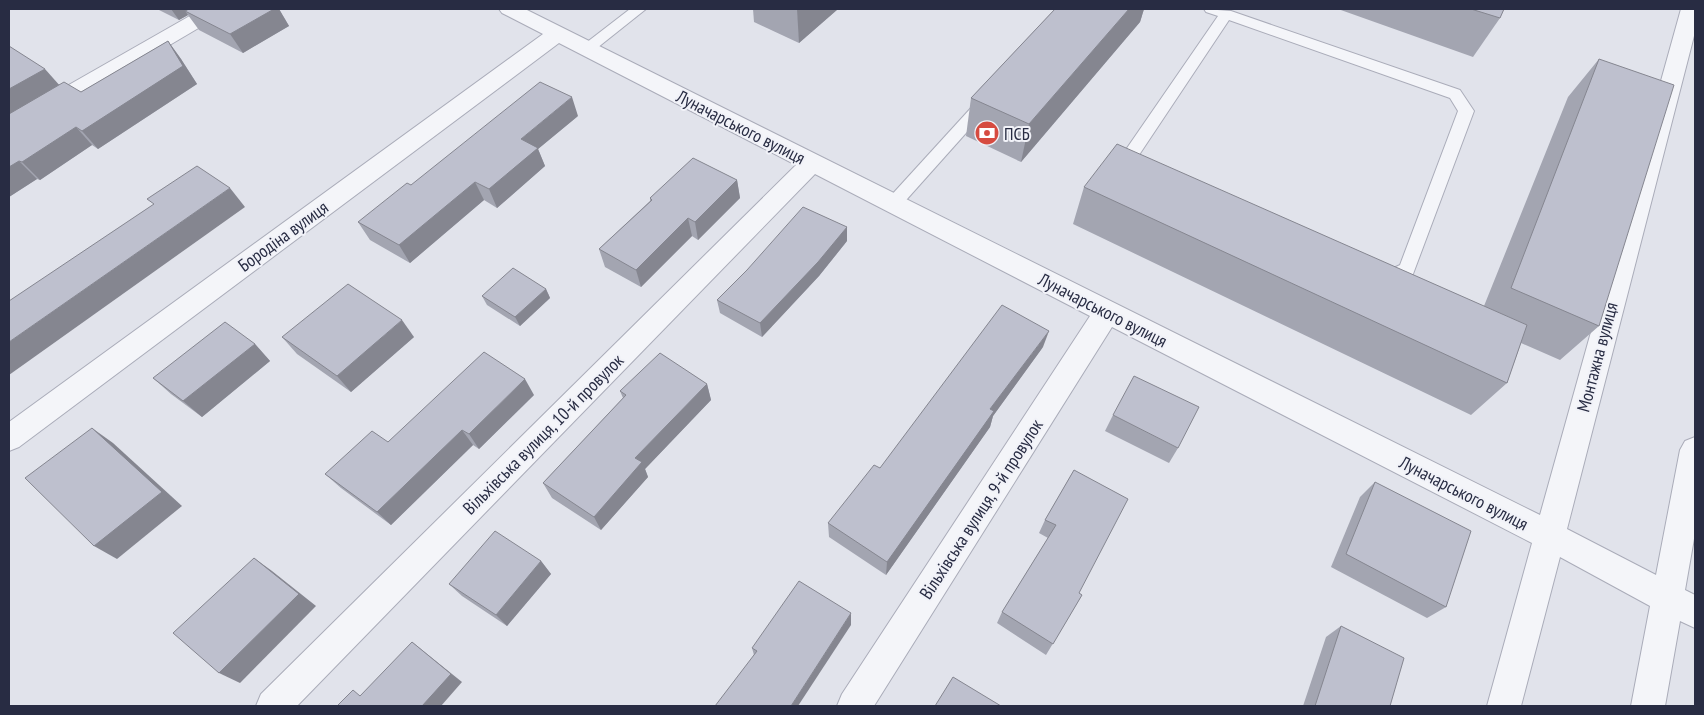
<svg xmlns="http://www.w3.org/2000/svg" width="1704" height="715" viewBox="0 0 1704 715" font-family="'PT Sans Narrow',sans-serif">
	<rect width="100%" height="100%" fill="#e1e3eb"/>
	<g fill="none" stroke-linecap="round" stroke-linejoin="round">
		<defs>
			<g id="lane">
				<path d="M 630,9 L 646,9 L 592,52 L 582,52 L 580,49 L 582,46 Z"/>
				<path d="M 1204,9 L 1231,11 L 1460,90 L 1474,111 L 1413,274 L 1381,289 L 1375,287 L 1372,282 L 1375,277 L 1400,265 L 1458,111 L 1450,98 L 1229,20 L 1131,167 L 1134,172 L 1132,176 L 1126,178 L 1120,176 L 1114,168 L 1116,164 L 1218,16 L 1206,12 Z"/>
				<path d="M 986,96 L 991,97 L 994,101 L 991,105 L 899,208 L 893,210 L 887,208 L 885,204 L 887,200 L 981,97 Z"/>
			</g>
			<g id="street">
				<path d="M 202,9 L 227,9 L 224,13 L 17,135 L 9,137 L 9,119 Z"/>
				<path d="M 499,9 L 525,9 L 1540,515 L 1681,9 L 1695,9 L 1695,32 L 1567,529 L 1656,575 L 1680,450 L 1685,441 L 1695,437 L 1695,533 L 1685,590 L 1695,595 L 1695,628 L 1680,621 L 1665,706 L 1631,706 L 1650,606 L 1560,557 L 1521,706 L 1487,706 L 1532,543 L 1112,327 L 874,706 L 837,706 L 842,694 L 1090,316 L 815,174 L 297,706 L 256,706 L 261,694 L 796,165 L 559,43 L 19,447 L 9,451 L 9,422 L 543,34 L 502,13 Z"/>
			</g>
		</defs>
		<!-- lane casing -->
		<use href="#lane" stroke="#aaacb9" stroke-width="2"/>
		<!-- street casing -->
		<use href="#street" stroke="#aaacb9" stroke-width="2"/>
		<!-- lane -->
		<use href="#lane" fill="#f4f5f9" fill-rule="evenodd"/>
		<!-- street -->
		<use href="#street" fill="#f4f5f9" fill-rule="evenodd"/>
	</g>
	<!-- wall -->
	<g fill="#a3a5b1">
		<path d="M 157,9 L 279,9 L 289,26 L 243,53 L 199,30 L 188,15 L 179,20 Z"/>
		<path d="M 753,9 L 838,9 L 799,43 L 754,22 Z"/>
		<path d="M 1055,9 L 1144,9 L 1140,22 L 1021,162 L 966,136 L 971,98 Z"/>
		<path d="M 1338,9 L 1504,9 L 1500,18 L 1473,57 Z"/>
		<path d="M 168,41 L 181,59 L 197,84 L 98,149 L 92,145 L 40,180 L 37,179 L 9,197 L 9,46 L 59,85 L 81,92 Z"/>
		<path d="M 1599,59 L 1599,326 L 1560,360 L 1521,343 L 1507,383 L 1471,415 L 1073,224 L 1084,187 L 1484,306 L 1568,97 Z"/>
		<path d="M 578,116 L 538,149 L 545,166 L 497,208 L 484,200 L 410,263 L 370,240 L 358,222 L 411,185 Z"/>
		<path d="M 737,180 L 740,198 L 698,240 L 692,236 L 641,287 L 605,267 L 599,249 L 650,201 L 650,198 Z"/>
		<path d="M 847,241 L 819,276 L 762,337 L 720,313 L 717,300 Z"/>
		<path d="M 546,289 L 550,298 L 520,326 L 487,305 L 482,296 Z"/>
		<path d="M 282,337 L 414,337 L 351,392 L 297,354 Z"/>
		<path d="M 255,344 L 270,361 L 202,417 L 171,394 L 153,378 Z"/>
		<path d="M 1043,347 L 993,416 L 990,427 L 886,575 L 829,537 L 828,523 L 880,468 Z"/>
		<path d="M 707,384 L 711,400 L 645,469 L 648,477 L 601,530 L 552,498 L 543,483 L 623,398 L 620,391 Z"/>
		<path d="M 534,395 L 479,449 L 473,445 L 391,525 L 341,488 L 325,474 L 388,442 Z"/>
		<path d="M 1113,415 L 1178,448 L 1169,463 L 1105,431 Z"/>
		<path d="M 1074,470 L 1079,593 L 1082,595 L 1046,655 L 997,623 L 1002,612 L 1048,538 L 1039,533 L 1045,520 Z"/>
		<path d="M 1375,482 L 1446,607 L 1427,618 L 1331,567 L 1360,497 Z"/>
		<path d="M 541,561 L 551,574 L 507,626 L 462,596 L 449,584 Z"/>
		<path d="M 851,625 L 754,655 L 752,648 Z"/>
		<path d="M 1341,626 L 1390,706 L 1303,706 L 1326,637 Z"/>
	</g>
	<!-- shaded-wall -->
	<g fill="#858690">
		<path d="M 171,9 L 199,9 L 185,11 L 188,15 L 179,20 Z"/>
		<path d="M 274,9 L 279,9 L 289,26 L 243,53 L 230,34 Z"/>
		<path d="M 797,9 L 838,9 L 799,43 Z"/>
		<path d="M 1129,9 L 1144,9 L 1140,22 L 1021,162 L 1029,124 Z"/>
		<path d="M 168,41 L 181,59 L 197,84 L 98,149 L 82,131 Z"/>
		<path d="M 45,69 L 61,87 L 9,117 L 9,89 Z"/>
		<path d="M 572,97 L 578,116 L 538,149 L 545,166 L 497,208 L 489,189 L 521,139 Z"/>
		<path d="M 76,127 L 92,145 L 40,180 L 22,162 Z"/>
		<path d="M 19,161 L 37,179 L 9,197 L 9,167 Z"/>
		<path d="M 737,180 L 740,198 L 698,240 L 695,222 Z"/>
		<path d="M 475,182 L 484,200 L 410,263 L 399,245 Z"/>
		<path d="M 230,188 L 245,207 L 9,375 L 9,342 Z"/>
		<path d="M 688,218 L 692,236 L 641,287 L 636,270 Z"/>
		<path d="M 847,227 L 847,241 L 819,276 L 762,337 L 760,323 Z"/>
		<path d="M 546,289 L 550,298 L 520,326 L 515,317 Z"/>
		<path d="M 402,320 L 414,337 L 351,392 L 337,376 Z"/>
		<path d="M 1049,331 L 1043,347 L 993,416 L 990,427 L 886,575 L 887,562 L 990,409 Z"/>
		<path d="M 255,344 L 270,361 L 202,417 L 183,401 Z"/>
		<path d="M 525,379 L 534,395 L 479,449 L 469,434 Z"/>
		<path d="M 707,384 L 711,400 L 645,469 L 648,477 L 601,530 L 594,517 L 635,458 Z"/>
		<path d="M 92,428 L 113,443 L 182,506 L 117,559 L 94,546 Z"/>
		<path d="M 462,430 L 473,445 L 391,525 L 377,512 Z"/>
		<path d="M 254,558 L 272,571 L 316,606 L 240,683 L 219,673 Z"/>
		<path d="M 541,561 L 551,574 L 507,626 L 496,615 Z"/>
		<path d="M 851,613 L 851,625 L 798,706 L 791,706 Z"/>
		<path d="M 412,642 L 462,682 L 441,706 L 422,706 Z"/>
	</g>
	<!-- building -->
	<g fill="#bec0ce" stroke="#858690">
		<path d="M 189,9 L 274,9 L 230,34 L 185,11 Z"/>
		<path d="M 1055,9 L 1129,9 L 1029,124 L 971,98 Z"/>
		<path d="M 1471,9 L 1504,9 L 1500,18 Z"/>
		<path d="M 168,41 L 183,66 L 82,131 L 76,127 L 22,162 L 19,161 L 9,167 L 9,114 L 64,82 L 81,92 Z"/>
		<path d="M 9,46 L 45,69 L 9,89 Z"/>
		<path d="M 1599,59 L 1674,85 L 1599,326 L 1511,288 Z"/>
		<path d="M 540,82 L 572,97 L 521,139 L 538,148 L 489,189 L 475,182 L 399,245 L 358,222 L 407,183 L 411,185 Z"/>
		<path d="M 1117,144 L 1527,325 L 1507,383 L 1084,187 Z"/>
		<path d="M 693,158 L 737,180 L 695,222 L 688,218 L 636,270 L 599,249 L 652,200 L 650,198 Z"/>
		<path d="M 197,166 L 230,188 L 9,342 L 9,301 L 154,204 L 147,199 Z"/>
		<path d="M 803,207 L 847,227 L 818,262 L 760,323 L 717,300 L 747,270 Z"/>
		<path d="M 513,268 L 546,289 L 515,317 L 482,296 Z"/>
		<path d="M 348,284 L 402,320 L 337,376 L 282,337 Z"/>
		<path d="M 1002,305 L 1049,331 L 990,409 L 994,411 L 887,562 L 828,523 L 874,465 L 880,468 Z"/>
		<path d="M 225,322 L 255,344 L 183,401 L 153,378 Z"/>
		<path d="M 484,352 L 525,379 L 469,434 L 462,430 L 377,512 L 325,474 L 372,431 L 388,442 Z"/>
		<path d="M 660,353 L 707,384 L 635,458 L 642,462 L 594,517 L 543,483 L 626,395 L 620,391 Z"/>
		<path d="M 1134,376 L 1199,407 L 1178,448 L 1113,415 Z"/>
		<path d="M 92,428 L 162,492 L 94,546 L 25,478 Z"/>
		<path d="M 1074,470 L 1128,499 L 1079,593 L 1082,595 L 1053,644 L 1002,612 L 1056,525 L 1045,520 Z"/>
		<path d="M 1375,482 L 1471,531 L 1446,607 L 1346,554 Z"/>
		<path d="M 495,531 L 541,561 L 496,615 L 449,584 Z"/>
		<path d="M 254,558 L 299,594 L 219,673 L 173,633 Z"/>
		<path d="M 799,581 L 851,613 L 791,706 L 715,706 L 757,651 L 752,648 Z"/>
		<path d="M 1341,626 L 1404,658 L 1390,706 L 1315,706 Z"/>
		<path d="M 412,642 L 451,674 L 422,706 L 337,706 L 353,690 L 360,696 Z"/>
		<path d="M 953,677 L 1001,706 L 935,706 Z"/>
	</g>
	<!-- icons -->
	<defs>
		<symbol id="bank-disc" viewBox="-11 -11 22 22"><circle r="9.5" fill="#d64b40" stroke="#f1f2f8"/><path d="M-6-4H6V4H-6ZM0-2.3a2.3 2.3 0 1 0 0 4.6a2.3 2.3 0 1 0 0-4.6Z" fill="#fff"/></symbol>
	</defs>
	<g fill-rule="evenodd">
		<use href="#bank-disc" x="973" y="119" width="28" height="28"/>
	</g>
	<g text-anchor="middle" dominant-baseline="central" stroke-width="4" stroke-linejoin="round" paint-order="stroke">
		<!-- street labels -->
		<g font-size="18" fill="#282c43" stroke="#f1f2f8">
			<text transform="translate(741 127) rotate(27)">Луначарського вулиця</text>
			<text transform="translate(283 236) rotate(-36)">Бородіна вулиця</text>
			<text transform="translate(1103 310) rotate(27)">Луначарського вулиця</text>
			<text transform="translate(1597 357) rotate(-75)">Монтажна вулиця</text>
			<text transform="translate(543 434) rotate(-45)">Вільхівська вулиця, 10-й провулок</text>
			<text transform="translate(1464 493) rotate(27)">Луначарського вулиця</text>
			<text transform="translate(981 509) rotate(-57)">Вільхівська вулиця, 9-й провулок</text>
		</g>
		<!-- poi labels -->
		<g font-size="18" fill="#282c43" stroke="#f1f2f8" text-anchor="start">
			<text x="1004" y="133">ПСБ</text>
		</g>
	</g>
	<!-- border -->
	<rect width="1704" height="715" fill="none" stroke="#282c43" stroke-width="20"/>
</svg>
